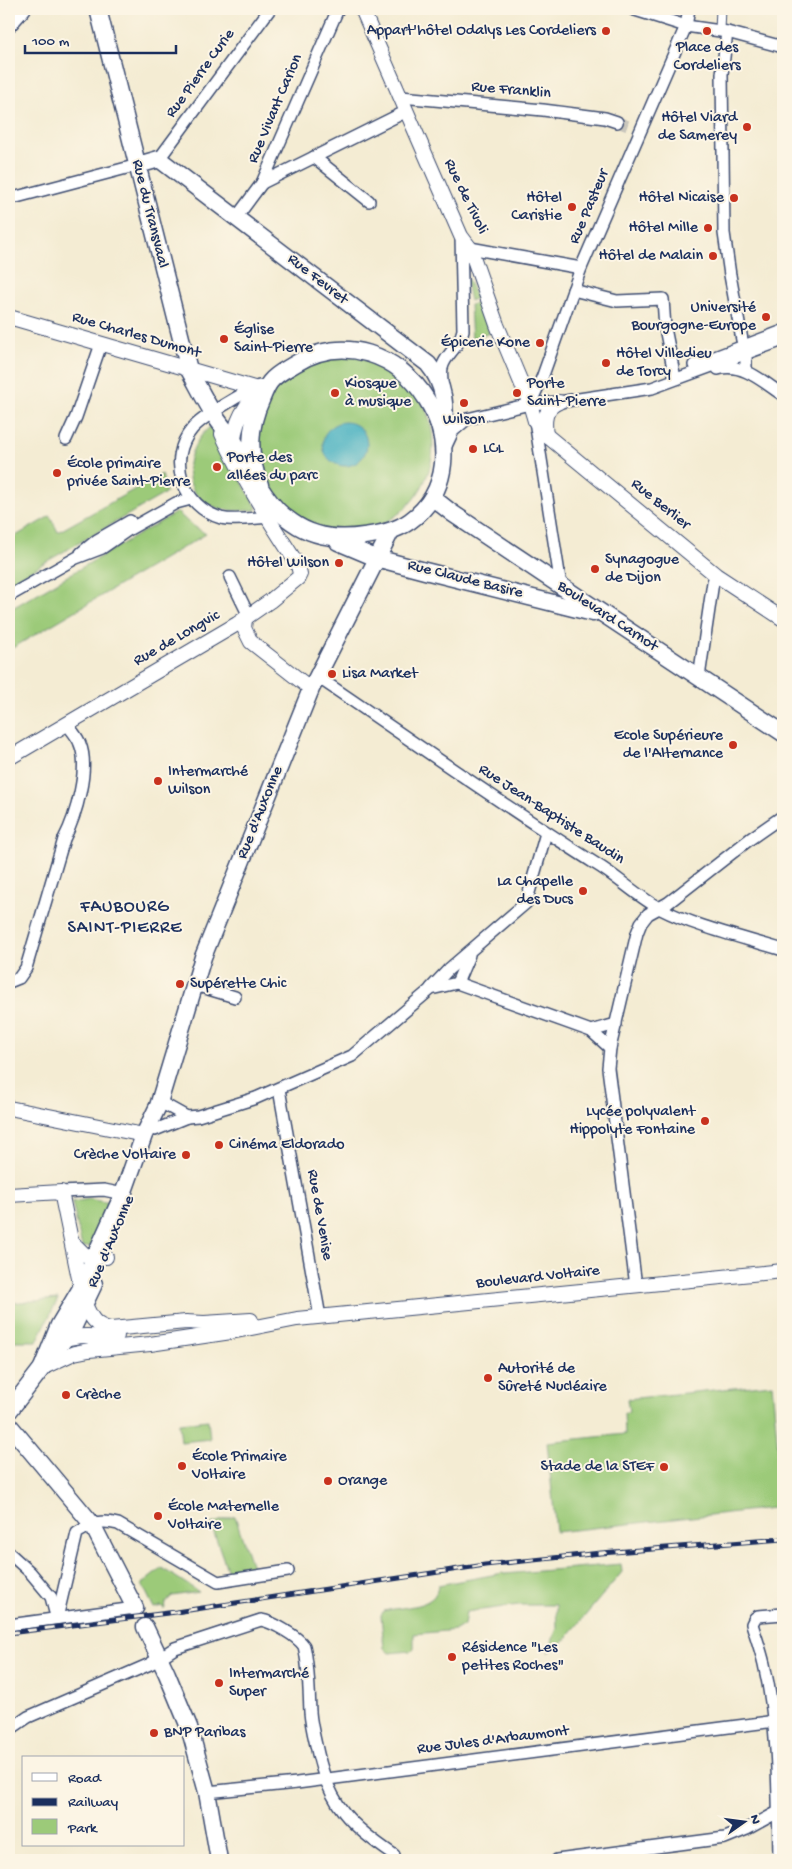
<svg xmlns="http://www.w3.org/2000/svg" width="792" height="1869" viewBox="0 0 792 1869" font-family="'Gochi Hand',sans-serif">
	<rect width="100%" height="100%" fill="#fcf5e5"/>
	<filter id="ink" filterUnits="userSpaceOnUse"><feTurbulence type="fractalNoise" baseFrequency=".02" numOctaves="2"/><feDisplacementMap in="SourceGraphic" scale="10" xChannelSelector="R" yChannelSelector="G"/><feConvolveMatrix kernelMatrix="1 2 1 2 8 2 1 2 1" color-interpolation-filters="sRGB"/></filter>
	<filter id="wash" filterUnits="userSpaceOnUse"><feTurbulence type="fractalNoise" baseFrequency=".0096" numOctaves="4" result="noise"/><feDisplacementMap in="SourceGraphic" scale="20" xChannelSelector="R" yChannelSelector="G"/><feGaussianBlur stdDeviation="1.12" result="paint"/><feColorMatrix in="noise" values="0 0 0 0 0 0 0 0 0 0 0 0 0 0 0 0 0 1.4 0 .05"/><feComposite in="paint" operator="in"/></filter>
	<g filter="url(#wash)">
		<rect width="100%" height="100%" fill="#f4ecd3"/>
		<!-- green -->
		<g fill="#9cca79" stroke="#5c7c6c">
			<path d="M 468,279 L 476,298 L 470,301 L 466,281 Z"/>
			<path d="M 478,303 L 484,318 L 488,318 L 490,327 L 487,328 L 490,333 L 472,340 L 470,305 Z"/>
			<circle cx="345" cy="444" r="88"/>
			<path d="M 210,427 L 256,506 L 256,510 C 240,511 224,512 210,505 C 177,489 186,446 210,427 Z"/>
			<path d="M 162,474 L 166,493 L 9,583 L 9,540 L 50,516 L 58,532 Z"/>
			<path d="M 177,512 L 189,523 L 206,534 L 9,650 L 9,610 Z"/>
			<path d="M 89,1199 L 110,1203 L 102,1224 L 90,1247 L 82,1247 L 72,1202 Z"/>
			<path d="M 58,1299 L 37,1341 L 9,1341 L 9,1303 Z"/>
			<path d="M 772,1384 L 778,1450 L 783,1450 L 783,1511 L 782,1507 L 556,1532 L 547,1442 L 625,1434 L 624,1413 L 629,1412 L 627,1399 Z"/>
			<path d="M 208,1420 L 210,1439 L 181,1442 L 179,1423 Z"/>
			<path d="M 235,1516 L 252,1567 L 229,1575 L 211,1524 Z"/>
			<path d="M 621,1564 L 622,1572 L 562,1643 L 548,1653 L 557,1628 L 556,1605 L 519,1605 L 466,1612 L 464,1625 L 456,1630 L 414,1634 L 414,1648 L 411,1651 L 389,1653 L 384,1648 L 381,1615 L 384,1611 C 402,1606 437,1609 438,1585 L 503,1573 L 504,1574 Z"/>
			<path d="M 162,1568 L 199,1592 L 172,1596 L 166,1602 L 165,1608 L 163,1608 L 162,1606 L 154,1608 L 142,1584 Z"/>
		</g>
		<!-- water -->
		<circle fill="#43afc0" stroke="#2f6f8f" cx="345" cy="444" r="22"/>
	</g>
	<g filter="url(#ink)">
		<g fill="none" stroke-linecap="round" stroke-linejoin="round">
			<!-- minor-tunnel -->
			<path stroke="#c9c6bc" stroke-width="11" stroke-dasharray="11 5.5" stroke-linecap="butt" d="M 617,122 L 631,127"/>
			<defs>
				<path id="pedestrian" d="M 720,30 L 721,9"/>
				<g id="minor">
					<path d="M 632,9 L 686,26 L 727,32 L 783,47"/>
					<path d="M 9,27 L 25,9"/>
					<path d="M 727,32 L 722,74 L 724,233 L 730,275 L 742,340 L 746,353 L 746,370"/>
					<path d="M 401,97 L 543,110 L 605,118 L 617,122"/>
					<path d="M 314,157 L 369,201"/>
					<path d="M 159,159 L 270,9"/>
					<path d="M 262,183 L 407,111"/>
					<path d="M 9,199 L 138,165"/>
					<path d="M 236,218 L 262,183 L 338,9"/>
					<path d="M 470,248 L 581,268"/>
					<path d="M 573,290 L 617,301 L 663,299 L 665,328 L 674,373"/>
					<path d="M 694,365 L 783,331"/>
					<path d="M 718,369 C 743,362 763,382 783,395"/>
					<path d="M 442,383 C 442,379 441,372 442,368 C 445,354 459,349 463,330 L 461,236"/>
					<path d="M 259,386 C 244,392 202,417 192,429 C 166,460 183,507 221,518 C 237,522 257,517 274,517"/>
					<path d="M 530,404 L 542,378 L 581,268 L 686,26 L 689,9"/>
					<path d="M 535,421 L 561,586"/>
					<path d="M 66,439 L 76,417 L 101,344"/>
					<path d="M 446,446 L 453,431 L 467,419 L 530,404 L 559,402 L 652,388 L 783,340"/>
					<path d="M 81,553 L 97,540 L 130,521"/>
					<path d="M 230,577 L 249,616"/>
					<path d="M 9,596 L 76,558 L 102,548 L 128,530 L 176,503 L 191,499"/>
					<path d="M 699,677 L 713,582 L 716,575"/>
					<path d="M 316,680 L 325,682 C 415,743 504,806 596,864 C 618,877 639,898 661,909 C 696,927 745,938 783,950"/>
					<path d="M 9,982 L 19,978 L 26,968 L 64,839 C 76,816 90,768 80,744 C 78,737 71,730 67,724"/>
					<path d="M 457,983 L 469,955"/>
					<path d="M 195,985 L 235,997"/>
					<path d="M 431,988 L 449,969 L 526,903 L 546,833"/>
					<path d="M 591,1031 L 616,1024"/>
					<path d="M 279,1089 L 320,1317"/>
					<path d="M 160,1102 L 187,1117"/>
					<path d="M 155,1130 L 187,1117 L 198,1116 L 256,1098 L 352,1056 L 431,989 L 457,983 L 591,1031 L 610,1048"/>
					<path d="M 61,1192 L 104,1190 L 123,1194"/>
					<path d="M 636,1286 L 608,1068 L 610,1048 L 637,933 L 641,923 L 648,914 L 668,903 L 750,839 L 783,816"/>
					<path d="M 9,1553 L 30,1572 L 51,1597 L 56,1616"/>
					<path d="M 57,1618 L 77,1533 C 94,1523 99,1519 118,1524 L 218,1582 L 288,1571"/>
					<path d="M 9,1625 L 135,1608"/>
					<path d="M 9,1730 L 28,1717 L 150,1664 L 175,1648 L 261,1620 C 273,1622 297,1636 304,1646 C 309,1667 309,1690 310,1712 C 311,1726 315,1740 318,1754 C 330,1806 351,1826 394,1855"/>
					<path d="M 207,1792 L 297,1783 L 783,1720"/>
					<path d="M 557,1860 L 725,1838 L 747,1829 L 778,1812"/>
					<path d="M 779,1860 C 778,1795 779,1729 764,1664 C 761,1651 756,1637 752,1624 L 755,1618 L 758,1616 L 783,1614"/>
				</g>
				<g id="tertiary">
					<path d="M 362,9 L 461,236 L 470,248 L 497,325 L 530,404 L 535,421 L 546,435 L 716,575 L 783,619"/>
					<path d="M 9,317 L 254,388"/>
					<path d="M 546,435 C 544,421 544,408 559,402"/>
					<path d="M 234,447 C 233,422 246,402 265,386"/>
					<path d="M 245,619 L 244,628 L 251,642 L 311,689"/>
					<path d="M 9,758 L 237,624 L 270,601 L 298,578 L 300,574 L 298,565 C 270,522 243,480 222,434"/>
					<path d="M 9,1108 L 144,1135"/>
					<path d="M 9,1195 L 61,1192 L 81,1288"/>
					<path d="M 72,1242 L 85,1255 L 106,1257"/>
					<path d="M 85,1304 C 91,1318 95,1326 111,1329 L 186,1322 L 204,1323 L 251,1320"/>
					<path d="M 60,1341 C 82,1332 95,1338 117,1336"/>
					<path d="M 42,1368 L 74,1353 L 89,1350 L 150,1344 L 231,1332 L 297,1319 L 783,1271"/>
				</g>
				<g id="secondary">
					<path d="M 98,9 L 189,370 C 197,384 204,399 213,413 C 219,423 228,433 235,443 C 251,470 264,504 292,522 C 313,537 338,540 364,536 C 380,534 396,531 410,521 C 450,492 452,440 427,400 C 399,354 343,334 295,364 C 287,369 276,374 270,382 C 267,386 264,393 262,398 C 248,428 248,455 260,485"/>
					<path d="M 138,165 L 159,159 L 428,364 C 445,384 446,407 444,432"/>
					<path d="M 433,498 L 452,513 L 543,574 L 783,733"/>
					<path d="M 338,542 L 376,558 L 425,571 L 593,613"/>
					<path d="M 42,1368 L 59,1325 L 81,1288 L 95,1256 L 123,1194 L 144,1135 L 158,1106 L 203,957 L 311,689 L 391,531"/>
					<path d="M 9,1411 L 73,1328 L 94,1284"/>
					<path d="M 9,1425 L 92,1524 L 135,1608"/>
					<path d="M 145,1627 L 167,1674 L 189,1727 L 207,1792 L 219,1860"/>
				</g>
			</defs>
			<!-- pedestrian casing -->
			<use href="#pedestrian" stroke="#3c4b70" stroke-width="11"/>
			<!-- minor casing -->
			<use href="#minor" stroke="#3c4b70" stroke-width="14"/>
			<!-- tertiary casing -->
			<use href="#tertiary" stroke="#3c4b70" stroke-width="16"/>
			<!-- secondary casing -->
			<use href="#secondary" stroke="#3c4b70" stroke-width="19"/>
			<!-- pedestrian -->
			<use href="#pedestrian" stroke="#fff" stroke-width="9"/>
			<!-- minor -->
			<use href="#minor" stroke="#fff" stroke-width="11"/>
			<!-- tertiary -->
			<use href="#tertiary" stroke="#fff" stroke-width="14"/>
			<!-- secondary -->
			<use href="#secondary" stroke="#fff" stroke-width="16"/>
			<defs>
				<path id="rail" d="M 9,1633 L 176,1612 L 485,1565 L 601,1553 L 783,1539"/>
			</defs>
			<!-- rail casing -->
			<use href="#rail" stroke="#1b2f5e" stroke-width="5"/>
			<!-- rail -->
			<use href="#rail" stroke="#fcf5e5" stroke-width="3" stroke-dasharray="9" stroke-linecap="butt"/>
		</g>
	</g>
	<!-- markers -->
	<g fill="#c8321e" stroke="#fcf5e5" stroke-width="2">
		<circle cx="606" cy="31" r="5"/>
		<circle cx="707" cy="31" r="5"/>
		<circle cx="747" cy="127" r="5"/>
		<circle cx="734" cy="198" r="5"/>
		<circle cx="572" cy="207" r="5"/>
		<circle cx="708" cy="228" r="5"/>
		<circle cx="713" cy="256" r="5"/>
		<circle cx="766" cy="317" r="5"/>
		<circle cx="224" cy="339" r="5"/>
		<circle cx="540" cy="343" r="5"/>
		<circle cx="606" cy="363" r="5"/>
		<circle cx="335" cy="393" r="5"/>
		<circle cx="517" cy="393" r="5"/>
		<circle cx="464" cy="403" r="5"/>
		<circle cx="473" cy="449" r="5"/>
		<circle cx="217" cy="467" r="5"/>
		<circle cx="57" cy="473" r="5"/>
		<circle cx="339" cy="563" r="5"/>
		<circle cx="595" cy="569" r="5"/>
		<circle cx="332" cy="674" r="5"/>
		<circle cx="733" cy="745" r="5"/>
		<circle cx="158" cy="781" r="5"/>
		<circle cx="583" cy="891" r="5"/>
		<circle cx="180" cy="984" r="5"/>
		<circle cx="705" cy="1121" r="5"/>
		<circle cx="219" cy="1145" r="5"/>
		<circle cx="186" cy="1155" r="5"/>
		<circle cx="488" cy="1378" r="5"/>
		<circle cx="66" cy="1395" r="5"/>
		<circle cx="182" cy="1466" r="5"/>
		<circle cx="664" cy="1467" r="5"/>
		<circle cx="328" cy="1481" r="5"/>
		<circle cx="158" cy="1516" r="5"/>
		<circle cx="452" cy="1657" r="5"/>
		<circle cx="219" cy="1683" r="5"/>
		<circle cx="154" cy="1733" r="5"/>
	</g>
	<g text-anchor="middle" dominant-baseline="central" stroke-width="4" stroke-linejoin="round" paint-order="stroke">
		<!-- poi labels -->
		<g font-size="16" fill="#1b2f5e" stroke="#fcf5e5" text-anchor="start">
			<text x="596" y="31" text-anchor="end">Appart'hôtel Odalys Les Cordeliers</text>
			<text x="707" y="48" text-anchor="middle">Place des<tspan x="707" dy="18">Cordeliers</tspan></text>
			<text x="737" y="118" text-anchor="end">Hôtel Viard<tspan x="737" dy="18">de Samerey</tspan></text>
			<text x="562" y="198" text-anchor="end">Hôtel<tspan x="562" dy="18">Caristie</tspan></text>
			<text x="724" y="198" text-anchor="end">Hôtel Nicaise</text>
			<text x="698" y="228" text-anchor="end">Hôtel Mille</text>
			<text x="703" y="256" text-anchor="end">Hôtel de Malain</text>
			<text x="756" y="308" text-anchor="end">Université<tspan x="756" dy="18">Bourgogne-Europe</tspan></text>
			<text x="234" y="330">Église<tspan x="234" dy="18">Saint-Pierre</tspan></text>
			<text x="530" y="343" text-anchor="end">Épicerie Kone</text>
			<text x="616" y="354">Hôtel Villedieu<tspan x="616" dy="18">de Torcy</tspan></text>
			<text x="345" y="384">Kiosque<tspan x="345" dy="18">à musique</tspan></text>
			<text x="527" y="384">Porte<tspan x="527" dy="18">Saint-Pierre</tspan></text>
			<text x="464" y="420" text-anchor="middle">Wilson</text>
			<text x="483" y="449">LCL</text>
			<text x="227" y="458">Porte des<tspan x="227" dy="18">allées du parc</tspan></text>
			<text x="67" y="464">École primaire<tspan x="67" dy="18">privée Saint-Pierre</tspan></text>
			<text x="605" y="560">Synagogue<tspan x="605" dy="18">de Dijon</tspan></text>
			<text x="329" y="563" text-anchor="end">Hôtel Wilson</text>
			<text x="342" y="674">Lisa Market</text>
			<text x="723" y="736" text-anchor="end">Ecole Supérieure<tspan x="723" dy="18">de l'Alternance</tspan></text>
			<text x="168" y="772">Intermarché<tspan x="168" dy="18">Wilson</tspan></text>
			<text x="573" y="882" text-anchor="end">La Chapelle<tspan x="573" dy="18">des Ducs</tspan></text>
			<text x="190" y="984">Supérette Chic</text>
			<text x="695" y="1112" text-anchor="end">Lycée polyvalent<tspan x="695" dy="18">Hippolyte Fontaine</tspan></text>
			<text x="229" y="1145">Cinéma Eldorado</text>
			<text x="176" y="1155" text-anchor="end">Crèche Voltaire</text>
			<text x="498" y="1369">Autorité de<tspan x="498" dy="18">Sûreté Nucléaire</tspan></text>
			<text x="76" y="1395">Crèche</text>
			<text x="192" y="1457">École Primaire<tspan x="192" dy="18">Voltaire</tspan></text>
			<text x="654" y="1467" text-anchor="end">Stade de la STEF</text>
			<text x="338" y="1481">Orange</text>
			<text x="168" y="1507">École Maternelle<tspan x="168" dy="18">Voltaire</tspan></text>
			<text x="462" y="1648">Résidence "Les<tspan x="462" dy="18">petites Roches"</tspan></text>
			<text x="229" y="1674">Intermarché<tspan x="229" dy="18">Super</tspan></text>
			<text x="164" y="1733">BNP Paribas</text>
		</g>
		<!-- street labels -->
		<g font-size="16" fill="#1b2f5e" stroke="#fcf5e5">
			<text transform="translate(201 74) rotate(-54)">Rue Pierre Curie</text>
			<text transform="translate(511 91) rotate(5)">Rue Franklin</text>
			<text transform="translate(276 109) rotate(-67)">Rue Vivant Carion</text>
			<text transform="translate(465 197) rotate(64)">Rue de Tivoli</text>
			<text transform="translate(590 207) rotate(-67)">Rue Pasteur</text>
			<text transform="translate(149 214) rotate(76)">Rue du Transvaal</text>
			<text transform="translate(317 280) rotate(38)">Rue Fevret</text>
			<text transform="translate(136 336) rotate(16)">Rue Charles Dumont</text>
			<text transform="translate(660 505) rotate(39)">Rue Berlier</text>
			<text transform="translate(465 580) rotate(14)">Rue Claude Basire</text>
			<text transform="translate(607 617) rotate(33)">Boulevard Carnot</text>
			<text transform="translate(177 639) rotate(-30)">Rue de Longvic</text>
			<text transform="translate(261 813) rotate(-68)">Rue d'Auxonne</text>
			<text transform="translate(551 815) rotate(33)">Rue Jean-Baptiste Baudin</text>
			<text transform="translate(319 1215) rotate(80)">Rue de Venise</text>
			<text transform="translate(112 1242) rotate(-67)">Rue d'Auxonne</text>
			<text transform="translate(538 1278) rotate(-6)">Boulevard Voltaire</text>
			<text transform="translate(493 1741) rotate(-7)">Rue Jules d'Arbaumont</text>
		</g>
		<!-- neighbourhood labels -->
		<g font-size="18" letter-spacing="1" fill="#1b2f5e" stroke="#fcf5e5">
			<text x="125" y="907">FAUBOURG<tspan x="125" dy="21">SAINT-PIERRE</tspan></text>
		</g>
	</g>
	<!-- margin -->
	<rect width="792" height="1869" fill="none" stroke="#fcf5e5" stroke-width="30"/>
	<!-- legend -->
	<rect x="22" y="1756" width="162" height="90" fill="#fcf5e5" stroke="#a2a6af"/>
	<rect x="32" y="1773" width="25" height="8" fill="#ffffff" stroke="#a2a6af"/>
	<text x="68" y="1782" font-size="15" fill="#1b2f5e">Road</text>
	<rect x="32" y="1798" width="25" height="8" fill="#1b2f5e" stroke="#a2a6af"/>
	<text x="68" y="1806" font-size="15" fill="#1b2f5e">Railway</text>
	<rect x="32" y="1819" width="25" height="15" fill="#9cca79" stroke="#a2a6af"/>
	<text x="68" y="1832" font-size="15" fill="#1b2f5e">Park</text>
	<!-- north arrow -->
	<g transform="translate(744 1822) rotate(76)" stroke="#fcf5e5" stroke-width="4" paint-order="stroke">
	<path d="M0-4L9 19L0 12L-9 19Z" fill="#1b2f5e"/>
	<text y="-8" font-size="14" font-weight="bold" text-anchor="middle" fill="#1b2f5e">N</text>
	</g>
	<!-- scale -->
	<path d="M25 45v8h151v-8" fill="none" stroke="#1b2f5e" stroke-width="2.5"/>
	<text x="32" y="45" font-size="15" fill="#1b2f5e" stroke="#fcf5e5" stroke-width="4" paint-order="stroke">100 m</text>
</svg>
